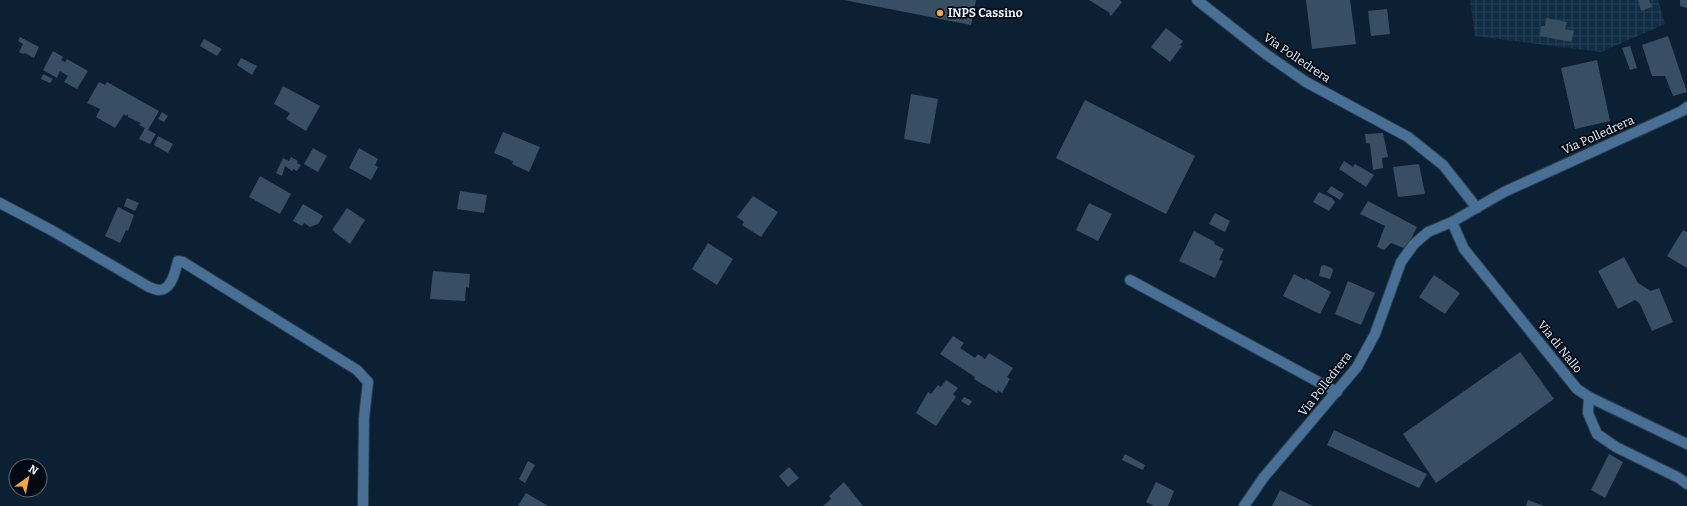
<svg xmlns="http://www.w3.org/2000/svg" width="1687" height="506" viewBox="0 0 1687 506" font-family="Bitter,serif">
	<defs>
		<pattern id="industrial-grid" width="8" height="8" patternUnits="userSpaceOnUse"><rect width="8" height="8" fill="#112d44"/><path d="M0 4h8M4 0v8" fill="none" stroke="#284257"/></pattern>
	</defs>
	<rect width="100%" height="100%" fill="#0b2033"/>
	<!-- industrial -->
	<path fill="url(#industrial-grid)" d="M 1470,0 L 1658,0 L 1665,24 L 1601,52 L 1475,36 Z"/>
	<!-- building -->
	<g fill="#384e63">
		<path d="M 844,0 L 976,0 L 971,25 Z"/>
		<path d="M 1089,0 L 1120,0 L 1122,2 L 1111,16 L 1109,14 L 1110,13 Z"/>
		<path d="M 1306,0 L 1350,0 L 1356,44 L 1312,49 Z"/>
		<path d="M 1638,0 L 1649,0 L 1652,7 L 1641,11 Z"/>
		<path d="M 1680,0 L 1687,0 L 1687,8 L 1680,6 Z"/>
		<path d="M 1387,9 L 1390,34 L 1371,36 L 1368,11 Z"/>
		<path d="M 1546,18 L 1567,22 L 1565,29 L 1574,31 L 1571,42 L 1540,36 L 1541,26 L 1545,26 Z"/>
		<path d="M 1166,28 L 1183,41 L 1180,45 L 1182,46 L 1170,62 L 1151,47 Z"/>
		<path d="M 1668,36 L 1687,92 L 1673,96 L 1665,76 L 1652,76 L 1642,45 Z"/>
		<path d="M 20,37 L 39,47 L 34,58 L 25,53 L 23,54 L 19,52 L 23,44 L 18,41 Z"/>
		<path d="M 204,39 L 222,49 L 217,56 L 200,46 Z"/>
		<path d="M 1630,46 L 1637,68 L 1630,70 L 1622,48 Z"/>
		<path d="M 53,51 L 63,57 L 61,60 L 65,62 L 67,59 L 88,71 L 77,89 L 64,82 L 68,76 L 60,71 L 57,78 L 43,70 Z"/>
		<path d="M 241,58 L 257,66 L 252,75 L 237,65 Z"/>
		<path d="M 1597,60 L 1610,121 L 1575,129 L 1561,68 Z"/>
		<path d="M 43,74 L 53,79 L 50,83 L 41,79 Z"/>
		<path d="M 99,82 L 105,85 L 107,82 L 159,111 L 148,130 L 156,134 L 150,144 L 139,139 L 145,128 L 139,125 L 141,123 L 128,117 L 128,114 L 126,116 L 124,114 L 115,128 L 96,117 L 100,109 L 87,103 Z"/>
		<path d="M 283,86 L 320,106 L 306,131 L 286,119 L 290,113 L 274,104 Z"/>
		<path d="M 911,94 L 938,99 L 930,144 L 904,139 Z"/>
		<path d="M 1085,100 L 1195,156 L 1166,214 L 1056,158 Z"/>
		<path d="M 162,112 L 168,116 L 164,122 L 158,119 Z"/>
		<path d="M 503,132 L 540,147 L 529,172 L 512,164 L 513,161 L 494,153 Z"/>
		<path d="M 1383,133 L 1388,157 L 1382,158 L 1383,168 L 1373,170 L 1370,144 L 1366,143 L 1365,134 Z"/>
		<path d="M 158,136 L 173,144 L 168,153 L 154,145 Z"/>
		<path d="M 313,148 L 327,156 L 318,172 L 304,164 Z"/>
		<path d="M 359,148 L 378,159 L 375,165 L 378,167 L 371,180 L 349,168 Z"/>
		<path d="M 291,157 L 298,161 L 297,163 L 301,165 L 297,171 L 293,169 L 292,171 L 285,166 L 282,176 L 276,173 L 283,158 L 289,161 Z"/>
		<path d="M 1344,161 L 1353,167 L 1355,164 L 1374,175 L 1366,187 L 1339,169 Z"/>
		<path d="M 1419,164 L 1425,194 L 1398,197 L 1393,167 Z"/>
		<path d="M 260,176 L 291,194 L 280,214 L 249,197 Z"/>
		<path d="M 1331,186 L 1344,194 L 1340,200 L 1327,192 Z"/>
		<path d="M 460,191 L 487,195 L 484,213 L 457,209 Z"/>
		<path d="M 1319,192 L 1332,198 L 1335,202 L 1329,211 L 1313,202 Z"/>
		<path d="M 753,196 L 778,212 L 761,237 L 742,225 L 744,222 L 737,217 Z"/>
		<path d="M 127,198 L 139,203 L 135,211 L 124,206 Z"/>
		<path d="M 1368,201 L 1417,227 L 1406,249 L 1391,243 L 1384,250 L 1377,247 L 1385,226 L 1360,214 Z"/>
		<path d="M 1089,203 L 1112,214 L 1098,241 L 1076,230 Z"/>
		<path d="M 303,204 L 323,216 L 318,224 L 310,227 L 304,223 L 302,226 L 293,221 Z"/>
		<path d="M 118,207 L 134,215 L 128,231 L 126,230 L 120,243 L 105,236 Z"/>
		<path d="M 347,208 L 365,220 L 350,244 L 332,230 Z"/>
		<path d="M 1215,213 L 1230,221 L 1225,232 L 1209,224 Z"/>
		<path d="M 1683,230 L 1687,232 L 1687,268 L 1667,256 Z"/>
		<path d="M 1194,231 L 1215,242 L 1214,244 L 1224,249 L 1219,260 L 1223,261 L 1215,278 L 1179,261 Z"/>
		<path d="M 708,243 L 733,259 L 717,285 L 692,269 Z"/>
		<path d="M 1624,257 L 1638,283 L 1651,291 L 1659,288 L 1673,322 L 1652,331 L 1640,304 L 1635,300 L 1618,309 L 1598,271 Z"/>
		<path d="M 1324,265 L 1332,268 L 1333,271 L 1330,279 L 1319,276 L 1321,266 Z"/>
		<path d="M 433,271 L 470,274 L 469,288 L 466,287 L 465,301 L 430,299 Z"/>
		<path d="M 1294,274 L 1305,280 L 1305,278 L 1331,292 L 1320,314 L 1283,296 Z"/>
		<path d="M 1434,275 L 1460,293 L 1445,314 L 1419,297 Z"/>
		<path d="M 1348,281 L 1375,293 L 1361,325 L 1335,314 Z"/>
		<path d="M 953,336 L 964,343 L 960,348 L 975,358 L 978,354 L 985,359 L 989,353 L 1013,368 L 1007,377 L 1010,379 L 1002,393 L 998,390 L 997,393 L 974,379 L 975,377 L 940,354 Z"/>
		<path d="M 1520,352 L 1554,399 L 1436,483 L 1403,434 Z"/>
		<path d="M 946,380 L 958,388 L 953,394 L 956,397 L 936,426 L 916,413 L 928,392 L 931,394 L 938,385 L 941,387 Z"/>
		<path d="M 964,397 L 972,401 L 969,406 L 961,401 Z"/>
		<path d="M 1334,430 L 1427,474 L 1419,488 L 1327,445 Z"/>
		<path d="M 1125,454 L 1145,465 L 1143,470 L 1122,460 Z"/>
		<path d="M 1609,454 L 1623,462 L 1605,498 L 1591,490 Z"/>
		<path d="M 528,461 L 535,465 L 525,483 L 519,479 Z"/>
		<path d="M 789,467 L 799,478 L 788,487 L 779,476 Z"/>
		<path d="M 844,482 L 863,506 L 823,506 L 831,499 L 829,496 Z"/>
		<path d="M 1156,482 L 1174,491 L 1168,506 L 1154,506 L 1146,502 Z"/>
		<path d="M 1280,490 L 1313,506 L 1272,506 Z"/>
		<path d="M 526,493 L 548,506 L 518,506 Z"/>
		<path d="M 1528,500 L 1544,506 L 1526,506 Z"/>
	</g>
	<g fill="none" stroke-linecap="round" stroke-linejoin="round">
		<defs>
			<g id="minor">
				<path d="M 1197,0 L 1267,55 L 1306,82 L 1408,137 L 1443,165 L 1477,208"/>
				<path d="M 0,203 L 51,230 L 149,287 C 152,288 156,290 159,290 C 172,290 175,271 178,261 L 183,262 L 357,370 L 368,382 L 364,418 L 363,506"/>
				<path d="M 1452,222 L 1464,249 L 1577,389 L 1589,397 L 1687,444"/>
				<path d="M 1130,280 L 1337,392"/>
				<path d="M 1589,397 L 1588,413 L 1597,434 L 1616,447 L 1679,478 L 1687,484"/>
				<path d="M 1244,506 L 1264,477 L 1357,367 L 1375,334 L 1401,262 L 1414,244 L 1428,232 L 1452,222 L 1504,192 L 1682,111 L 1687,107"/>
			</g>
		</defs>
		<!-- minor casing -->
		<use href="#minor" stroke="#2a3e4f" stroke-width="12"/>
		<!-- minor -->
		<use href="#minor" stroke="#486f94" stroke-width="10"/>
	</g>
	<!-- markers -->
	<circle fill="#f2a541" stroke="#030912" stroke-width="1.5" cx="940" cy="13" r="4"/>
	<g text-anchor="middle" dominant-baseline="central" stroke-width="3.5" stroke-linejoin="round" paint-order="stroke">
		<!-- poi labels -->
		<g font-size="12" font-weight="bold" fill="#e8f3fe" stroke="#030912" text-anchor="start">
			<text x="948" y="13">INPS Cassino</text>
		</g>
		<!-- street labels -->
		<g font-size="12" fill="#e8f3fe" stroke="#030912">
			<text transform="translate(1297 58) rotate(34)">Via Polledrera</text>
			<text transform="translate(1598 135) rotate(-24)">Via Polledrera</text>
			<text transform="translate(1560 347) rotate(51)">Via di Nallo</text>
			<text transform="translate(1325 384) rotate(-52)">Via Polledrera</text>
		</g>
	</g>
	<!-- north arrow -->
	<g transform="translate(28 478) rotate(33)"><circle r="19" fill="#030912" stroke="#5f6770"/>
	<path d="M0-3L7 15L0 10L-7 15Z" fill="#f2a541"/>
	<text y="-6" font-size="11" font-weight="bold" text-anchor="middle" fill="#e8f3fe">N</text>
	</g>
</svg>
